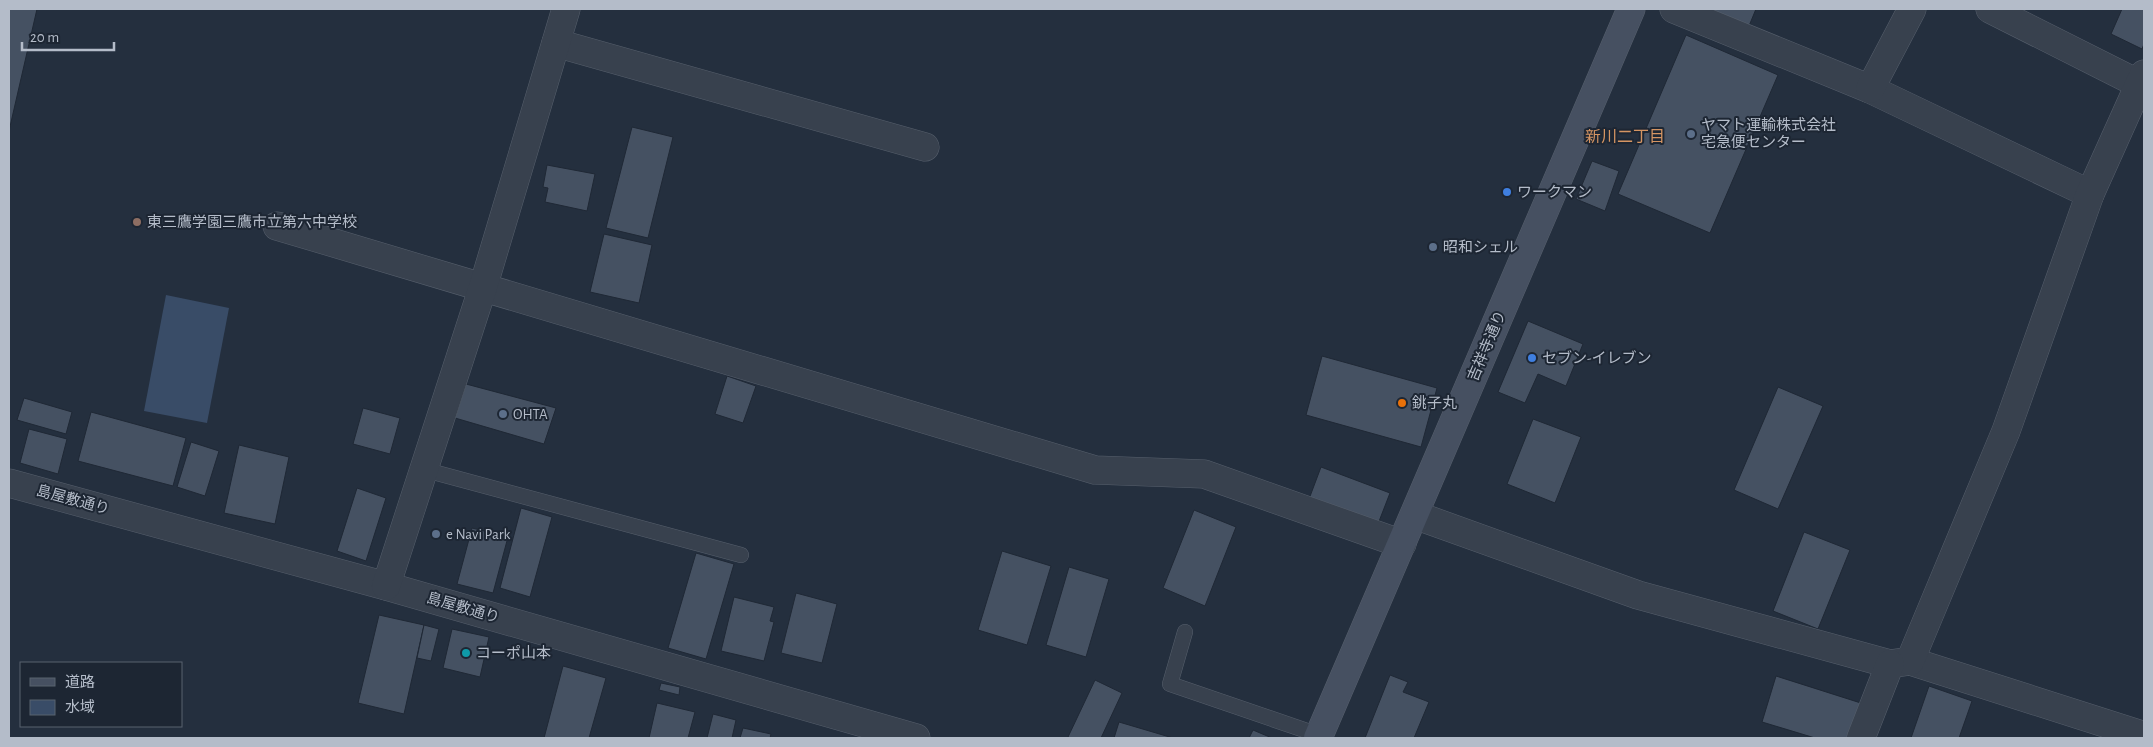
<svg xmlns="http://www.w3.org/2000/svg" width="2153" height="747" viewBox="0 0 2153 747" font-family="'Alegreya Sans','Noto Sans JP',sans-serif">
	<rect width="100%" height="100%" fill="#242f3e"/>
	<!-- water -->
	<path fill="#394c67" d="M 166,295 L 229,308 L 207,423 L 144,411 Z"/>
	<!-- building -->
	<g fill="#455162" stroke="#1f2835">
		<path d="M 9,9 L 37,9 L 9,131 Z"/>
		<path d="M 1706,9 L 1756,9 L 1749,26 Z"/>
		<path d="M 2122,9 L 2144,9 L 2144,44 L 2142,49 L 2111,34 Z"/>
		<path d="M 1686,35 L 1778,75 L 1710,233 L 1618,194 Z"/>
		<path d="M 632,127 L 673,137 L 648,238 L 606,228 Z"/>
		<path d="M 1592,161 L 1619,171 L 1605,211 L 1576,199 Z"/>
		<path d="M 547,165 L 595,174 L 587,211 L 545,202 L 548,188 L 543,187 Z"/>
		<path d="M 604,234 L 652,245 L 639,303 L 590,292 Z"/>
		<path d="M 1528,321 L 1583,344 L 1566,386 L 1538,374 L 1525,403 L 1498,392 Z"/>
		<path d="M 1322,356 L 1437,388 L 1421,447 L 1306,415 Z"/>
		<path d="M 727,376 L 756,386 L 743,423 L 715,414 Z"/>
		<path d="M 466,384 L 556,408 L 544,444 L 455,418 Z"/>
		<path d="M 1778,387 L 1823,406 L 1778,509 L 1734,490 Z"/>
		<path d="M 24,398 L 72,412 L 66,434 L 17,420 Z"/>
		<path d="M 363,408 L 400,418 L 390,454 L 353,444 Z"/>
		<path d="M 91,412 L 186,438 L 173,486 L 78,461 Z"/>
		<path d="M 1533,419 L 1581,437 L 1555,503 L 1507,484 Z"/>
		<path d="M 29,429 L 67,439 L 58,474 L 20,463 Z"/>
		<path d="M 191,442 L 219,451 L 205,496 L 177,487 Z"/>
		<path d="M 239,445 L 289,457 L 275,524 L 224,513 Z"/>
		<path d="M 1321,467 L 1390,493 L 1378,524 L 1309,499 Z"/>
		<path d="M 357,488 L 386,498 L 366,561 L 337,551 Z"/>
		<path d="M 521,508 L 552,517 L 530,597 L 500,588 Z"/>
		<path d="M 1194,510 L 1236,527 L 1205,606 L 1163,588 Z"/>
		<path d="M 472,528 L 508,537 L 493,593 L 457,584 Z"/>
		<path d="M 1804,532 L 1850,550 L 1818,629 L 1773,611 Z"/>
		<path d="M 1002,551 L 1051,566 L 1027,645 L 978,630 Z"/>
		<path d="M 696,553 L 734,564 L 706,659 L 668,648 Z"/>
		<path d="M 1069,567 L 1109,579 L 1086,657 L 1046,645 Z"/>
		<path d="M 796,593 L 837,604 L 822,663 L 781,653 Z"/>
		<path d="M 734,597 L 774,607 L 770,621 L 774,622 L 764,661 L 721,651 Z"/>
		<path d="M 379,615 L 424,625 L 404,714 L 358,703 Z"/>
		<path d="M 424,625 L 439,629 L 431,661 L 417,658 Z"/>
		<path d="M 452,629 L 489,637 L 480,677 L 443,668 Z"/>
		<path d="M 563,666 L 606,678 L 589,738 L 544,738 Z"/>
		<path d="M 1390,675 L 1408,682 L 1403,692 L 1429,702 L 1414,738 L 1365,738 Z"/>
		<path d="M 1776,676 L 1864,704 L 1853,738 L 1815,738 L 1762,722 Z"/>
		<path d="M 1095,680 L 1122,693 L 1101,738 L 1071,738 L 1068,737 Z"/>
		<path d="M 661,683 L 680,687 L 679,695 L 659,690 Z"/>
		<path d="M 1929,686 L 1972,701 L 1959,738 L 1911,738 Z"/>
		<path d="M 657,703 L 695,712 L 688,738 L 649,738 Z"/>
		<path d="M 713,714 L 736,720 L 732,738 L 707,738 Z"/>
		<path d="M 1119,722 L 1173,738 L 1114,738 Z"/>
		<path d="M 743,728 L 771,734 L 770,738 L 740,738 Z"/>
		<path d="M 1253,730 L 1272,738 L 1249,738 Z"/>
	</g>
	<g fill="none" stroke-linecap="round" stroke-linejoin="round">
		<defs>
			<g id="lane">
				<path d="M 422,469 L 741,555"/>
				<path d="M 1185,632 L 1170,684 L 1319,735"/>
			</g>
			<g id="street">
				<path d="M 1674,9 L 1870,89 L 2090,194"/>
				<path d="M 1990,9 L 2139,84"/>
				<path d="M 556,43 L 925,147"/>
				<path d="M 1870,89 L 1912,9"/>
				<path d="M 277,226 L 1095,470 L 1204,474 L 1402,544"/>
				<path d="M 9,483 L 386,586 L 916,738"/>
				<path d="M 1415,515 L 1638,595 L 1890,664 L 1910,661 L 2139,734 L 2138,738"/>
				<path d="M 386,586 L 483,287 L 566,9"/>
				<path d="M 1910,661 L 2006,431 L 2090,194 L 2144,74"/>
				<path d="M 1861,738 L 1890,664"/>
			</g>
			<path id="secondary" d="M 1318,738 L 1631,9"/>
		</defs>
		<!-- lane casing -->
		<use href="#lane" stroke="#565f6c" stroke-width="16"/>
		<!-- street casing -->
		<use href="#street" stroke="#565f6c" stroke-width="29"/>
		<!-- secondary casing -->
		<use href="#secondary" stroke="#565f6c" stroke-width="29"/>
		<!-- lane -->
		<use href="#lane" stroke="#38414e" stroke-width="15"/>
		<!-- street -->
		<use href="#street" stroke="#38414e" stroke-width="28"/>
		<!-- secondary -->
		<use href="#secondary" stroke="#465061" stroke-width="28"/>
	</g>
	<!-- markers -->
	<g fill="#5c6f8a" stroke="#1d2633" stroke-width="2">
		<circle cx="1691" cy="134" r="5"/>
		<circle cx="1433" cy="247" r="5"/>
		<circle cx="503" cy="414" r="5"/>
		<circle cx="436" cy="534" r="5"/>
	</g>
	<g fill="#3f7fe0" stroke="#1d2633" stroke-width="2">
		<circle cx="1507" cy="192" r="5"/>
		<circle cx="1532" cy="358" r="5"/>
	</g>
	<circle fill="#8d6e63" stroke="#1d2633" stroke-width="2" cx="137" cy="222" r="5"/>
	<circle fill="#e8710a" stroke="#1d2633" stroke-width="2" cx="1402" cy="403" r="5"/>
	<circle fill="#0f9aa8" stroke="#1d2633" stroke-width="2" cx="466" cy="653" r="5"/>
	<g text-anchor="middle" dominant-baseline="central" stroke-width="4" stroke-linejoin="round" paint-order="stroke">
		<!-- poi labels -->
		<g font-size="15" fill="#b4bcc9" stroke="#1d2633" text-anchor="start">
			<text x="1701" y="125">ヤマト運輸株式会社<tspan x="1701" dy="17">宅急便センター</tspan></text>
			<text x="1517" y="192">ワークマン</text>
			<text x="147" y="222">東三鷹学園三鷹市立第六中学校</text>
			<text x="1443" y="247">昭和シェル</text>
			<text x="1542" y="358">セブン-イレブン</text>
			<text x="1412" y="403">銚子丸</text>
			<text x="513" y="414">OHTA</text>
			<text x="446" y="534">e Navi Park</text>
			<text x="476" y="653">コーポ山本</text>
		</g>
		<!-- street labels -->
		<g font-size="15" fill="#b4bcc9" stroke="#1d2633">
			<text transform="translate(1487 346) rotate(-67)">吉祥寺通り</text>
			<text transform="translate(73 500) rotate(15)">島屋敷通り</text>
			<text transform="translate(463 608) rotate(16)">島屋敷通り</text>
		</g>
		<!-- neighbourhood labels -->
		<g font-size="16" fill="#d59563" stroke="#1d2633">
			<text x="1625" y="137">新川二丁目</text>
		</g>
	</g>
	<!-- border -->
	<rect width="2153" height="747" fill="none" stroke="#b4bcc9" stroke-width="20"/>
	<!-- legend -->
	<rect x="20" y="662" width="162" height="65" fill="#1d2633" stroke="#59626f"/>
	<rect x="30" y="678" width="25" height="8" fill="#465061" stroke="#59626f"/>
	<text x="65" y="687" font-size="15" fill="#b4bcc9">道路</text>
	<rect x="30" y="700" width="25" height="15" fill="#394c67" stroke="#59626f"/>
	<text x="65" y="712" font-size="15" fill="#b4bcc9">水域</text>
	<!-- scale -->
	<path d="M22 42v8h92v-8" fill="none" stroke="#b4bcc9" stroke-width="2.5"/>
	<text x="30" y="42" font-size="15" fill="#b4bcc9" stroke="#1d2633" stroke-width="4" paint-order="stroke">20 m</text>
</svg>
